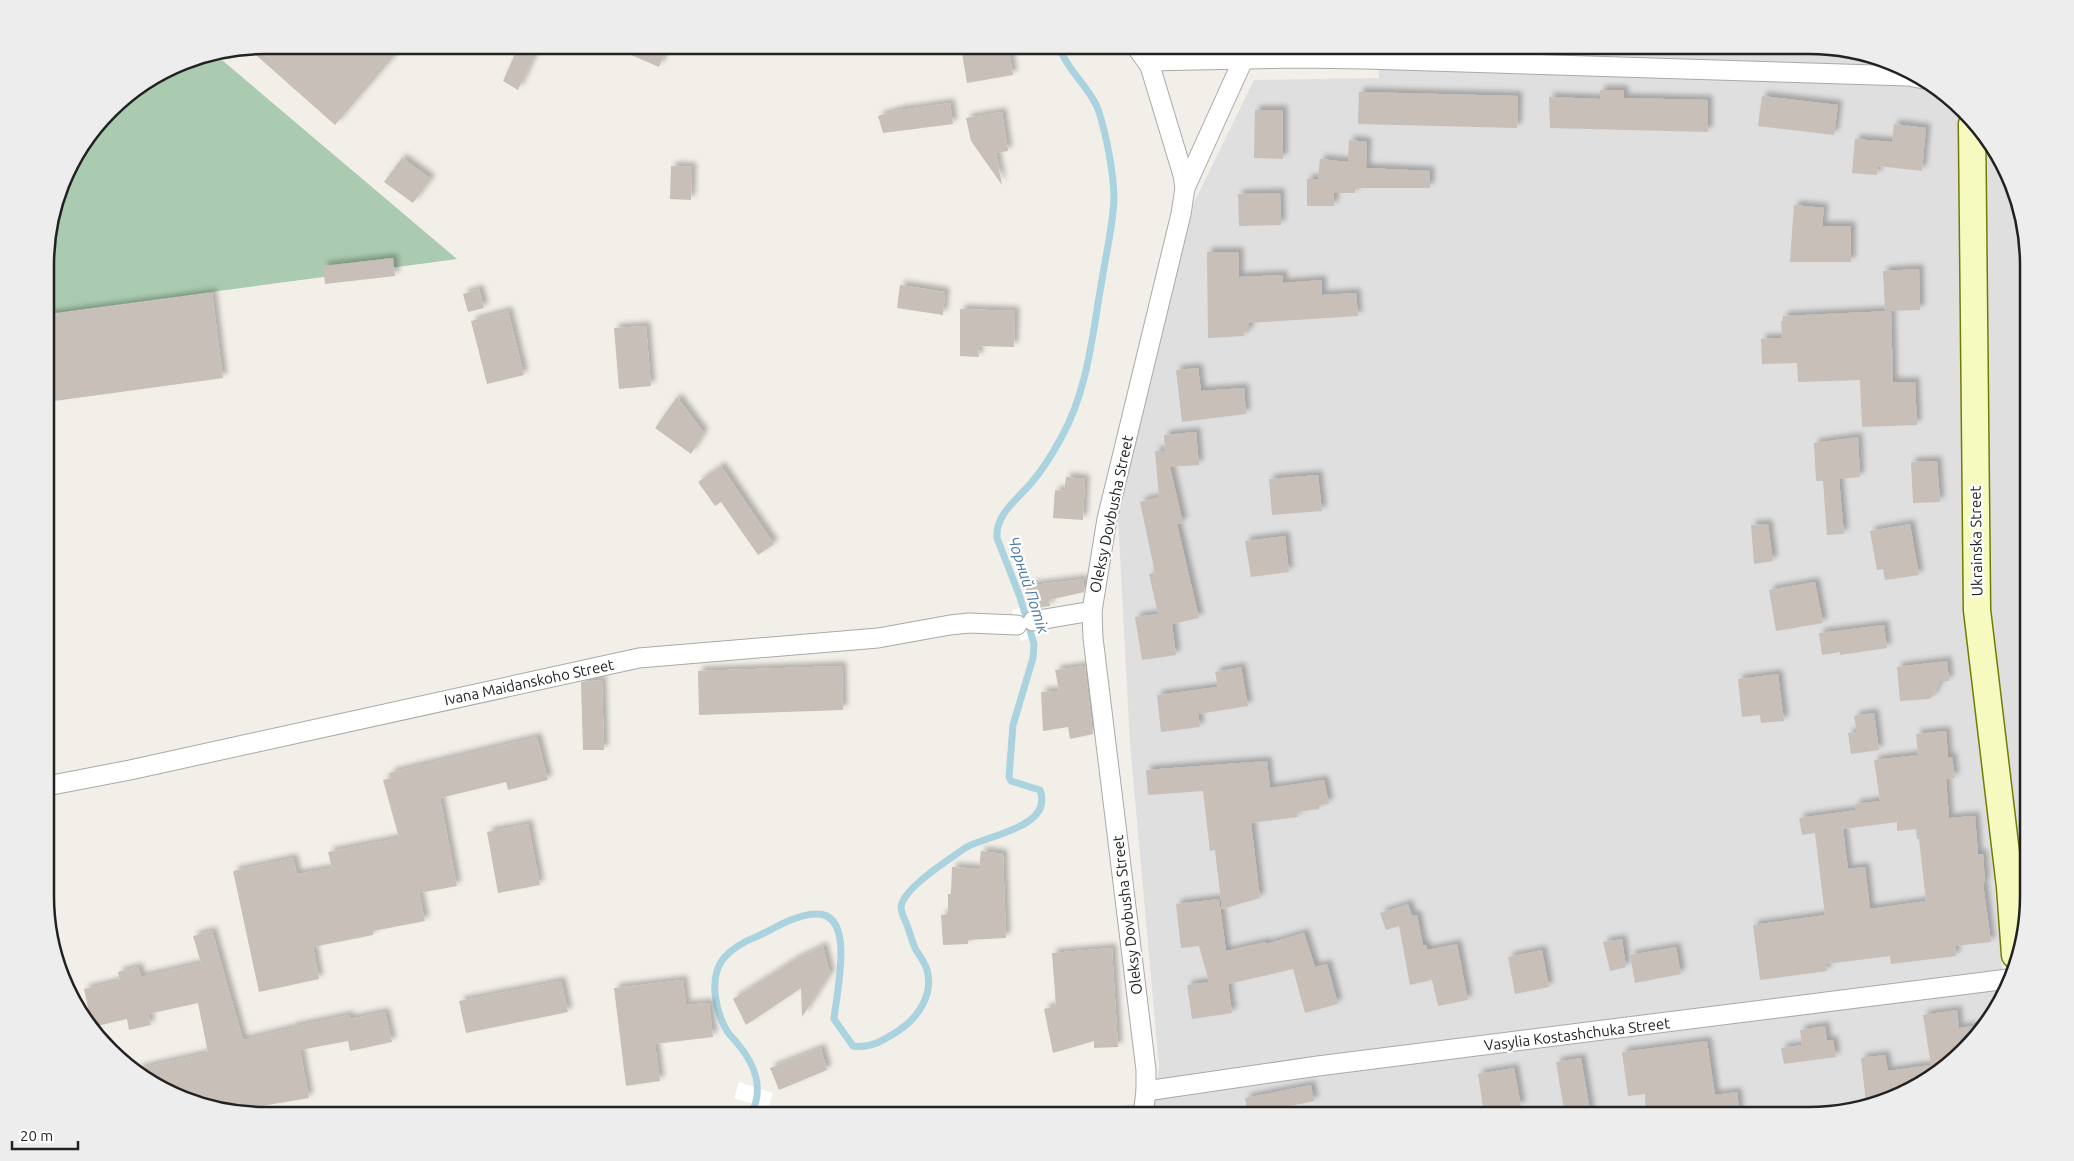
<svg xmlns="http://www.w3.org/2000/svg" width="2074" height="1161" viewBox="0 0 2074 1161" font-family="Ubuntu,sans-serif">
	<defs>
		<filter id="shadow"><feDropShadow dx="4.5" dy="-4.5" stdDeviation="2.5" flood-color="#0004"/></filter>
	</defs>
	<rect width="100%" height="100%" fill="#f2efe9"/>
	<!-- residential -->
	<g fill="#e0dfdf">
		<path d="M 1379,45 L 1810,45 L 1867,53 L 1919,74 L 1992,143 L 2017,194 L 2029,250 L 2029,839 L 1992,856 L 2004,991 L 2000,1006 L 1965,1052 L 1920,1086 L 1824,1116 L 1153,1116 L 1159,1066 L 1130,744 L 1118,518 L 1184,223 L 1254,80 L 1379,78 Z"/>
		<path d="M 1134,1104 L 1133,1116 L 1032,1116 Z"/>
	</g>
	<!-- cemetery -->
	<path fill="#aacbaf" d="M 216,55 L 457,259 L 47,314 L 47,236 L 68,167 L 120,100 L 181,62 Z"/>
	<!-- pier -->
	<g fill="#fff">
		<path d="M 1028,605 L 1037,636 L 1021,641 L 1012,610 Z"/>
		<path d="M 739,1082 L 773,1093 L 768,1109 L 734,1098 Z"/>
	</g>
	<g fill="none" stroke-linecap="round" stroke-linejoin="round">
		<!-- stream -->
		<path stroke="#aad3df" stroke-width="7" d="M 750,1116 C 765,1090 755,1064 737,1043 C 734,1039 730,1036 727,1031 C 716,1012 708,979 723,959 C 732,948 745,941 758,936 C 775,928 795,915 815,914 C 857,911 836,994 834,1019 L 853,1046 C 870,1049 884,1040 898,1031 C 918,1018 934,994 927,970 C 925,963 920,956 916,950 C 912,942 910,933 907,925 C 905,920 901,913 901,907 C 903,888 950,859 965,848 C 986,835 1054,828 1040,790 L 1011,781 L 1009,777 L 1013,725 L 1033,658 L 1034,644 L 1020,597 L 997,538 C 995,514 1018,499 1032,482 C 1043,469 1053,453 1061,438 C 1089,389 1093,328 1103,274 C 1107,249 1113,224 1114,199 C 1114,174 1106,133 1098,109 C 1089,86 1066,70 1059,45"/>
	</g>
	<!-- building -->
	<g fill="#c7bfb8" fill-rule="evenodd" filter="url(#shadow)">
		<path d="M 264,45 L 384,45 L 395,55 L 335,125 L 248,48 Z"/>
		<path d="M 519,45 L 539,45 L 518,90 L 503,81 Z"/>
		<path d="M 608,45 L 668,45 L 659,67 Z"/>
		<path d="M 975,45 L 1008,45 L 1013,75 L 967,83 L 961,47 Z"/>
		<path d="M 1600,90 L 1624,90 L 1624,98 L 1708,100 L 1708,132 L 1550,128 L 1549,97 L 1600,99 Z"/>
		<path d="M 1359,92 L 1518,96 L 1517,128 L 1358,124 Z"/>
		<path d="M 1762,96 L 1838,105 L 1834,135 L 1758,126 Z"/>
		<path d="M 950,103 L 953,124 L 883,133 L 878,116 L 900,110 Z"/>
		<path d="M 1255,110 L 1283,110 L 1283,159 L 1254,158 Z"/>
		<path d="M 1002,112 L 1008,151 L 996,153 L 1002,185 L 971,141 L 966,118 Z"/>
		<path d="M 1894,124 L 1926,128 L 1922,171 L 1878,166 L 1877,175 L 1852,173 L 1855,139 L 1892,142 Z"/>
		<path d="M 1349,140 L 1367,142 L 1366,168 L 1430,171 L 1430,188 L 1355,188 L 1355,193 L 1334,193 L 1334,206 L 1307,206 L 1307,179 L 1318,179 L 1320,159 L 1348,162 Z"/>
		<path d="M 402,158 L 431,179 L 413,203 L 384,182 Z"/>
		<path d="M 671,166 L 692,167 L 691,200 L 670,199 Z"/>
		<path d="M 1280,193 L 1281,225 L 1239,226 L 1238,194 Z"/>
		<path d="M 1794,205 L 1824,208 L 1822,226 L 1851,226 L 1851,262 L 1790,262 Z"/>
		<path d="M 1207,252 L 1239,252 L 1239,277 L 1283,275 L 1283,283 L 1322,280 L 1322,295 L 1356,293 L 1358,316 L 1249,323 L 1249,332 L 1244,332 L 1244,336 L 1208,338 Z"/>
		<path d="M 393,258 L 395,276 L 325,284 L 323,266 Z"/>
		<path d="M 1919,269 L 1920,310 L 1885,311 L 1883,271 Z"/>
		<path d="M 900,285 L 945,292 L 943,315 L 897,308 Z"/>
		<path d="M 479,289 L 484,308 L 468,312 L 463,294 Z"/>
		<path d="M 212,293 L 223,378 L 47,402 L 47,315 Z"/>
		<path d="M 960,309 L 1015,311 L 1014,347 L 978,346 L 979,357 L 960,356 Z"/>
		<path d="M 508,311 L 524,375 L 487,384 L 471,321 Z"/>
		<path d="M 1891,311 L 1893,382 L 1915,382 L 1917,425 L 1862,427 L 1860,380 L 1798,382 L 1797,363 L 1762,364 L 1761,339 L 1782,338 L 1781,321 L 1783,321 L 1783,316 Z"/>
		<path d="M 646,326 L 651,386 L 619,389 L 614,328 Z"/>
		<path d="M 1198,368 L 1201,391 L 1244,388 L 1246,414 L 1182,422 L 1176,370 Z"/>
		<path d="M 677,397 L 704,433 L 691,454 L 655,428 Z"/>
		<path d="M 1196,432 L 1199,465 L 1170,467 L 1183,523 L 1177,524 L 1199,618 L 1172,624 L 1176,655 L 1142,660 L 1135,617 L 1158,614 L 1149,574 L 1155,573 L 1140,502 L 1159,497 L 1155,451 L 1165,451 L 1164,435 Z"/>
		<path d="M 1858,437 L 1860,477 L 1839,479 L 1844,534 L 1827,535 L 1823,481 L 1816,481 L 1814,443 Z"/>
		<path d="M 1937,461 L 1940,502 L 1913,503 L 1911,462 Z"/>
		<path d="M 721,466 L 774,544 L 758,555 L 721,502 L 715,506 L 698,482 Z"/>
		<path d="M 1318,475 L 1322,511 L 1272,515 L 1269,479 Z"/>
		<path d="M 1066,477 L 1085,479 L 1083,520 L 1053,518 L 1055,490 L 1064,491 Z"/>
		<path d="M 1768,524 L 1773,561 L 1754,564 L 1751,525 Z"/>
		<path d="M 1910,524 L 1919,575 L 1885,580 L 1883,569 L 1877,570 L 1870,531 Z"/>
		<path d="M 1285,536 L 1289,572 L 1251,577 L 1245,541 Z"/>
		<path d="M 1084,579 L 1084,592 L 1049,600 L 1050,606 L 1029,609 L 1026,586 Z"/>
		<path d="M 1815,582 L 1823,623 L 1776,631 L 1769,590 Z"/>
		<path d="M 1884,625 L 1887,648 L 1840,655 L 1840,652 L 1822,655 L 1819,633 Z"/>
		<path d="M 1947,661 L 1949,681 L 1940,682 L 1933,696 L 1929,699 L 1900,701 L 1897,667 Z"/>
		<path d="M 842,666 L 843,710 L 699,715 L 698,671 Z"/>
		<path d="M 1085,666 L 1093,734 L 1070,739 L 1068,727 L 1043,731 L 1041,692 L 1059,691 L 1055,670 Z"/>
		<path d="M 1241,667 L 1248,706 L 1198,714 L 1200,727 L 1161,732 L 1157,695 L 1218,687 L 1215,672 Z"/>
		<path d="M 1778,674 L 1784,721 L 1761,723 L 1760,715 L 1742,717 L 1738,679 Z"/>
		<path d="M 602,680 L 604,750 L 583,750 L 581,682 Z"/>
		<path d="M 1874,713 L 1879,750 L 1851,754 L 1848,733 L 1857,732 L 1854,716 Z"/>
		<path d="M 1946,731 L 1948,757 L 1952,757 L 1955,778 L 1946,779 L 1949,818 L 1975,816 L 1978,854 L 1983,854 L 1985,883 L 1983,883 L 1991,942 L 1955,946 L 1956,956 L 1891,964 L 1890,956 L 1826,964 L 1827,971 L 1760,980 L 1753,925 L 1825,915 L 1815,833 L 1802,835 L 1799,818 L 1856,810 L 1855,804 L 1880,801 L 1874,760 L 1918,755 L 1916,734 ZM 1897,822 L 1897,831 L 1916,829 L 1917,839 L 1919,839 L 1926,901 L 1870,909 L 1865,867 L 1848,869 L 1843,829 Z"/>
		<path d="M 537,737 L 548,780 L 508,790 L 506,782 L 440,798 L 457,886 L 419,893 L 425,921 L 373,931 L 373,935 L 313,947 L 319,979 L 259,992 L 233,871 L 293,858 L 297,874 L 332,868 L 328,852 L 399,838 L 383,780 L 391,778 L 389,773 Z"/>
		<path d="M 1267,761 L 1270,788 L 1324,780 L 1329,804 L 1319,805 L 1319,809 L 1297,812 L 1298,817 L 1251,823 L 1260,898 L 1222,909 L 1215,850 L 1210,851 L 1203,791 L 1148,795 L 1146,770 Z"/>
		<path d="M 528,824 L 540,885 L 498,893 L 487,832 Z"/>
		<path d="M 981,851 L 1003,854 L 1006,938 L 968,940 L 968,944 L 943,945 L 941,915 L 948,915 L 948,894 L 951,894 L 952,867 L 979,869 Z"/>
		<path d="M 1219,899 L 1226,951 L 1266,942 L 1266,944 L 1304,933 L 1315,967 L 1327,964 L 1338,1004 L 1305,1013 L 1293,969 L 1228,984 L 1232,1013 L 1192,1019 L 1187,985 L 1209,982 L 1199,946 L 1181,948 L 1176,904 Z"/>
		<path d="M 1408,904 L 1412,916 L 1417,915 L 1423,945 L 1426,945 L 1427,950 L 1457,944 L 1468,1000 L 1438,1006 L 1432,980 L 1410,985 L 1399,926 L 1386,930 L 1380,913 Z"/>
		<path d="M 212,931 L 243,1040 L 292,1028 L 292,1027 L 349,1015 L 350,1019 L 385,1012 L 392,1042 L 350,1051 L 348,1041 L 300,1050 L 309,1098 L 250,1108 L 251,1114 L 208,1109 L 155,1087 L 136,1069 L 208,1053 L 198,1003 L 148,1014 L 151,1025 L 129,1030 L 127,1019 L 92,1027 L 84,989 L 120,981 L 118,972 L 138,967 L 141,977 L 201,963 L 193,936 Z"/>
		<path d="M 1622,939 L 1626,967 L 1610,971 L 1603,942 Z"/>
		<path d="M 823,946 L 830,974 L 802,1017 L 801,988 L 746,1025 L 733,999 L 796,959 Z"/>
		<path d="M 1676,947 L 1681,974 L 1635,983 L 1630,955 Z"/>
		<path d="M 1112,948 L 1118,1047 L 1094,1048 L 1094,1041 L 1053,1053 L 1044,1009 L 1056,1006 L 1052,953 Z"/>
		<path d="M 1542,950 L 1549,987 L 1515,994 L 1508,957 Z"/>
		<path d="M 683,980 L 686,1005 L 709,1003 L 713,1037 L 655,1044 L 660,1081 L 626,1086 L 614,988 Z"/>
		<path d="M 561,981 L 568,1012 L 466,1033 L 459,1001 Z"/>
		<path d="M 1957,1010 L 1959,1028 L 1973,1026 L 1974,1039 L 1965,1052 L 1920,1086 L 1866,1103 L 1861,1058 L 1885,1055 L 1888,1071 L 1931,1065 L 1923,1015 Z"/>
		<path d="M 1825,1026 L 1827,1041 L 1833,1040 L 1836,1057 L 1784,1064 L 1781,1048 L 1802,1045 L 1800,1030 Z"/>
		<path d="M 1707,1041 L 1715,1095 L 1737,1092 L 1740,1116 L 1646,1116 L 1645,1094 L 1628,1096 L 1622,1052 Z"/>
		<path d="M 821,1048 L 827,1070 L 779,1090 L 770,1068 Z"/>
		<path d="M 1581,1058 L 1591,1116 L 1565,1116 L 1556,1062 Z"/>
		<path d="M 1514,1068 L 1521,1106 L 1484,1113 L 1478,1074 Z"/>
		<path d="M 1311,1085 L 1314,1101 L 1248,1115 L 1245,1098 Z"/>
	</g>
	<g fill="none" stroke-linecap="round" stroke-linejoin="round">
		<defs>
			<g id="street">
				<path d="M 1135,45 L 1150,66 L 1183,175 L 1185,188 L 1181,214 L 1107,519 L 1092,611 L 1093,638 L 1146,1070 L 1146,1091 L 1143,1116"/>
				<path d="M 1147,61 L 1298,58 L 1366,59 L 1908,76 L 1924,79"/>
				<path d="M 1185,188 L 1243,60"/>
				<path d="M 1033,621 L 1092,611"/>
				<path d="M 47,786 L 130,770 L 639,658 L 878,638 L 950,625 L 969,623 L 1017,625"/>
				<path d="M 2010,887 L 2029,877"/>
				<path d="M 1146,1091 L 1318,1066 L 2008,979"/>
			</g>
			<path id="secondary" d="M 1972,124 L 1977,610 L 2010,887 L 2015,955"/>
		</defs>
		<!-- street casing -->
		<use href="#street" stroke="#a9a9a9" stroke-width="21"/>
		<!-- secondary casing -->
		<use href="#secondary" stroke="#707d05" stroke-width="29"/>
		<!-- street -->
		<use href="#street" stroke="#fff" stroke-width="19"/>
		<!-- secondary -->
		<use href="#secondary" stroke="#f7fabf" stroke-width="26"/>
	</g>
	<g text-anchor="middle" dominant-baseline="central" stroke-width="4.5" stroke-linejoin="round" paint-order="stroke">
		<!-- street labels -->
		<g font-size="15" fill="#222" stroke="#fff">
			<text transform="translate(1111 514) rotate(-78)">Oleksy Dovbusha Street</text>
			<text transform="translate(1976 541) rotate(-91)">Ukrainska Street</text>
			<text transform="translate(529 682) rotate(-12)">Ivana Maidanskoho Street</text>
			<text transform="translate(1127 915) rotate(-97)">Oleksy Dovbusha Street</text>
			<text transform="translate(1577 1034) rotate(-7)">Vasylia Kostashchuka Street</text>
		</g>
		<!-- water labels -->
		<g font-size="16" font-style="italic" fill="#4a7aab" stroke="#fff">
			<text transform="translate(1029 585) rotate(72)">Чорний Потік</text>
		</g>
	</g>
	<!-- crop -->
	<path d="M0 0H2074V1161H0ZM265 54H1809A211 211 0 0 1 2020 265V896A211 211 0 0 1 1809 1107H265A211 211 0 0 1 54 896V265A211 211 0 0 1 265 54Z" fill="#ededed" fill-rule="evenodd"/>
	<path fill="none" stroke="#222" stroke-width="2.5" d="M265 54H1809A211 211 0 0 1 2020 265V896A211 211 0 0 1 1809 1107H265A211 211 0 0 1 54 896V265A211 211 0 0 1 265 54Z"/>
	<!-- scale -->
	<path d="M12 1141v8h66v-8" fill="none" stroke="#222222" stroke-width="2.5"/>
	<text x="20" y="1141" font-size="15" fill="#222222" stroke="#ffffff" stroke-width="4" paint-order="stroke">20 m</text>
</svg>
